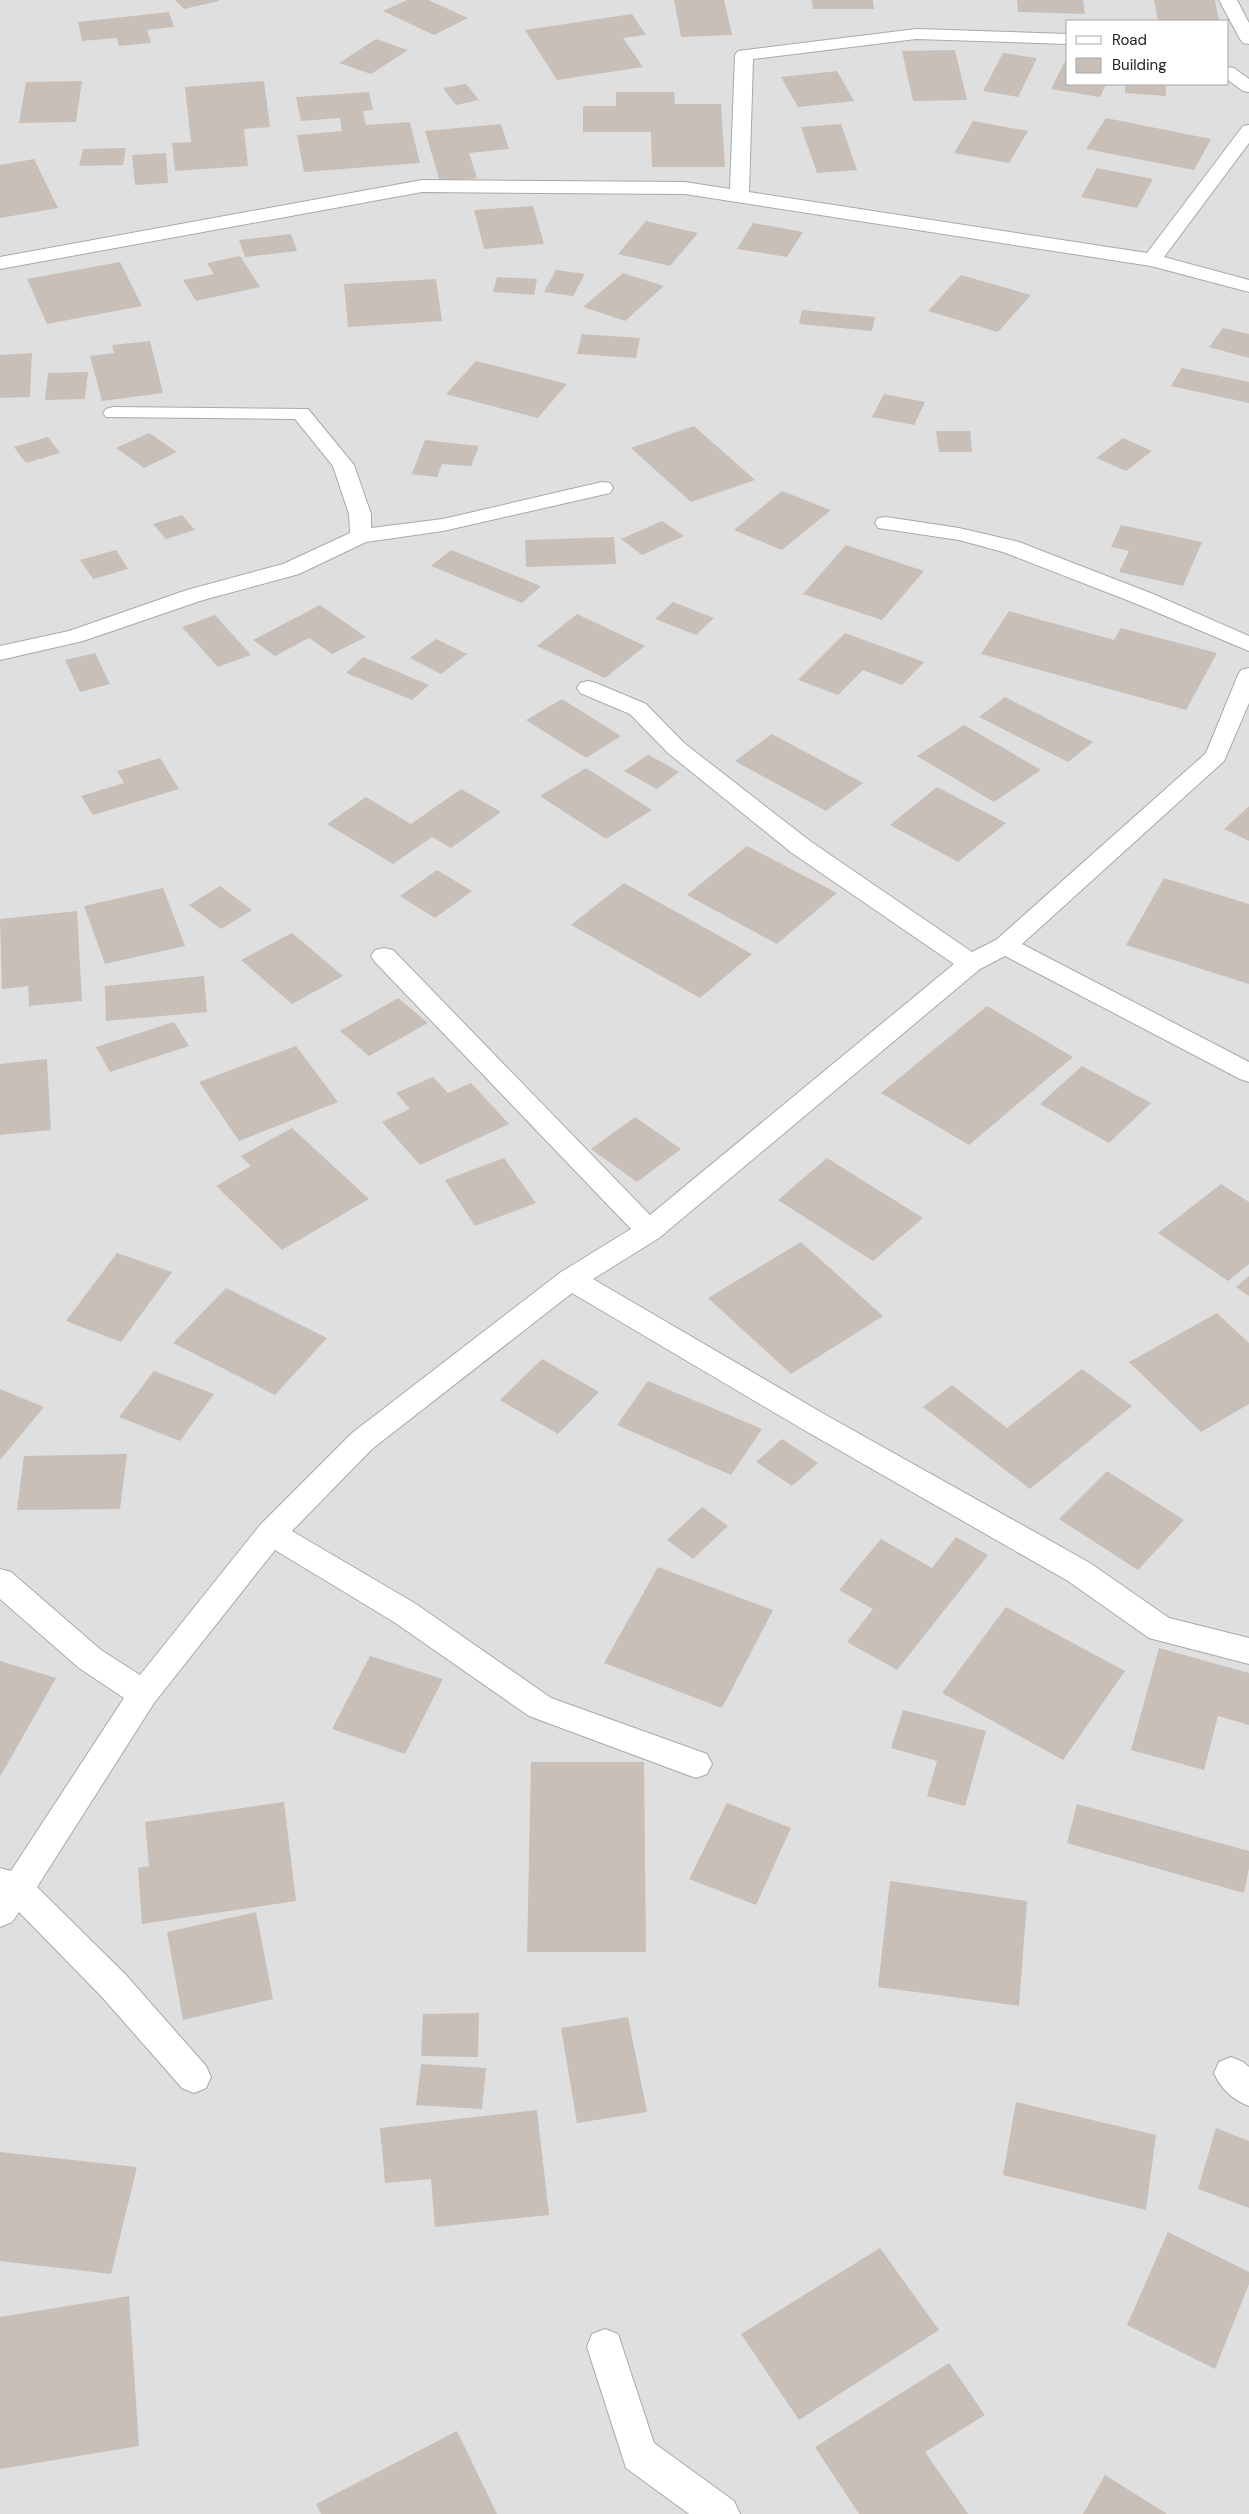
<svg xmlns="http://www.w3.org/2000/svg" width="1249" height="2514" viewBox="0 0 1249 2514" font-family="'DM Sans',sans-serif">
	<rect width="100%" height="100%" fill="#f2efe9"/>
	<!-- residential -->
	<path fill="#e0dfdf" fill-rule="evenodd" d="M 0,0 L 1249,0 L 1249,2514 L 0,2514 ZM 1068,21 L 1228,21 L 1228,84 L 1068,84 Z"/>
	<!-- building -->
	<g fill="#c7bfb8">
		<path d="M 175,0 L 219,0 L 219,1 L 184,9 Z"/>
		<path d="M 407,0 L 428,0 L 468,18 L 434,35 L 383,11 Z"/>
		<path d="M 674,0 L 724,0 L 732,35 L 681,37 Z"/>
		<path d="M 812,0 L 873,0 L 874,9 L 813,9 Z"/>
		<path d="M 1017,0 L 1083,0 L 1085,14 L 1018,12 Z"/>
		<path d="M 1154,0 L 1215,0 L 1219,21 L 1158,21 Z"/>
		<path d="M 169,12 L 174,27 L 147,30 L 151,43 L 119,46 L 117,38 L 82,41 L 78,22 Z"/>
		<path d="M 632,14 L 646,35 L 623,38 L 643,67 L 557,80 L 525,30 Z"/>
		<path d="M 376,39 L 408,50 L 371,74 L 339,63 Z"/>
		<path d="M 955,50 L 967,100 L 913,101 L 902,51 Z"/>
		<path d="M 1003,53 L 1037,58 L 1018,97 L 983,91 Z"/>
		<path d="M 1068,55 L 1068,84 L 1106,84 L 1100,97 L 1051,89 Z"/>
		<path d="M 837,71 L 854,101 L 798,107 L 781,77 Z"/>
		<path d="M 82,81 L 76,122 L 19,123 L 26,82 Z"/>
		<path d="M 264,81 L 270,127 L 244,129 L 248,166 L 175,171 L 172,143 L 191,142 L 185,87 Z"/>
		<path d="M 466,84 L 479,100 L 456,105 L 443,88 Z"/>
		<path d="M 1125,84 L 1166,84 L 1166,96 L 1125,93 Z"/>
		<path d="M 369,92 L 373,110 L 363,111 L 366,125 L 410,122 L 420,163 L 304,172 L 297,135 L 342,131 L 340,118 L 301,121 L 296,97 Z"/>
		<path d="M 616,92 L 674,92 L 675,104 L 721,104 L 725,167 L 652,167 L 651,132 L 583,132 L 583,106 L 616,106 Z"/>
		<path d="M 1106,118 L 1211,139 L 1194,170 L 1086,149 Z"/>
		<path d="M 973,121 L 1028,131 L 1009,163 L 954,153 Z"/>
		<path d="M 501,124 L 509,149 L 469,153 L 477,178 L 440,182 L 425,131 Z"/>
		<path d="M 841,124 L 857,170 L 817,173 L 801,127 Z"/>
		<path d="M 126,148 L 123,165 L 79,166 L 83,149 Z"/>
		<path d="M 166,153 L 168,183 L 135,185 L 132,155 Z"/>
		<path d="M 34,159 L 58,208 L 0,218 L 0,165 Z"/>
		<path d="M 1097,168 L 1153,179 L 1137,208 L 1081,197 Z"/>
		<path d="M 533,206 L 544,244 L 484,249 L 474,210 Z"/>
		<path d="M 646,221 L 698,233 L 670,266 L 618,254 Z"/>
		<path d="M 753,223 L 803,232 L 787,257 L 737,249 Z"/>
		<path d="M 291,234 L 297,251 L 245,257 L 239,240 Z"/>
		<path d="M 240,256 L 260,287 L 196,301 L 183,280 L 214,274 L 207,263 Z"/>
		<path d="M 120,262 L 142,306 L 47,324 L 27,279 Z"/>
		<path d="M 556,270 L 585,274 L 573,296 L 544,292 Z"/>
		<path d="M 623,273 L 664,286 L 625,321 L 583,307 Z"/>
		<path d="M 961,275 L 1031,295 L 998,332 L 928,311 Z"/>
		<path d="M 497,277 L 537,279 L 534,295 L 493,292 Z"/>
		<path d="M 436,279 L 442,321 L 348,327 L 344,284 Z"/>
		<path d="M 802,310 L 875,317 L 872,331 L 799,324 Z"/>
		<path d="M 1223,328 L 1249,334 L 1249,358 L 1209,347 Z"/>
		<path d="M 582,334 L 640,338 L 636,358 L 577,354 Z"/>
		<path d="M 150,341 L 163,393 L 102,401 L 90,356 L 114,353 L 112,345 Z"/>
		<path d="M 32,353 L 30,397 L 0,398 L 0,355 Z"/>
		<path d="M 476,361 L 567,384 L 538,418 L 446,394 Z"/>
		<path d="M 1182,368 L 1249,382 L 1249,403 L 1171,386 Z"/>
		<path d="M 88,372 L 85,399 L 45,400 L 48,373 Z"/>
		<path d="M 884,394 L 925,402 L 914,425 L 872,417 Z"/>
		<path d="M 694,426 L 755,480 L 691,502 L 631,448 Z"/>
		<path d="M 936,431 L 970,431 L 972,452 L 939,452 Z"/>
		<path d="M 149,433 L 177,452 L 144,468 L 116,448 Z"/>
		<path d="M 48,437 L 60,453 L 26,463 L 14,447 Z"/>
		<path d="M 1123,438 L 1152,451 L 1126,471 L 1096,458 Z"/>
		<path d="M 425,440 L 479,446 L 471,466 L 442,464 L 437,477 L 412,474 Z"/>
		<path d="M 782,491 L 831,510 L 782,550 L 734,530 Z"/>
		<path d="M 182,515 L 195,530 L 166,539 L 153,524 Z"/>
		<path d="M 662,521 L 684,536 L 642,555 L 621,539 Z"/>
		<path d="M 1121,525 L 1202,542 L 1183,586 L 1119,572 L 1129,551 L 1111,547 Z"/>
		<path d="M 614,537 L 616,564 L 526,567 L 525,540 Z"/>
		<path d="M 846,545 L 924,571 L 882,620 L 803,594 Z"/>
		<path d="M 116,550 L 128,569 L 93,579 L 80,560 Z"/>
		<path d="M 451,550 L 541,586 L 522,603 L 431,566 Z"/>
		<path d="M 673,602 L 714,618 L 696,635 L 655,619 Z"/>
		<path d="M 320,605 L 366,637 L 332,654 L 309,638 L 275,656 L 253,640 Z"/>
		<path d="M 1009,611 L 1114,640 L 1121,628 L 1217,653 L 1186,710 L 981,654 Z"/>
		<path d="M 577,614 L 645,646 L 605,678 L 537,646 Z"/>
		<path d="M 215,615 L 251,655 L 218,667 L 182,627 Z"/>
		<path d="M 845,633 L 924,662 L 902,685 L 863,670 L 838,695 L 798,680 Z"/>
		<path d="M 436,639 L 467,654 L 441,674 L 410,658 Z"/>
		<path d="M 95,653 L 110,684 L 80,692 L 65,660 Z"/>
		<path d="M 363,657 L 429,685 L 412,700 L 346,673 Z"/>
		<path d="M 1005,697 L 1093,742 L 1068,762 L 979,717 Z"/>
		<path d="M 562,699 L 621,736 L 586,758 L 526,720 Z"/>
		<path d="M 964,725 L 1041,770 L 994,802 L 917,756 Z"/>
		<path d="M 772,734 L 863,783 L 826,811 L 735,761 Z"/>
		<path d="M 648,755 L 658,760 L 679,772 L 657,789 L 624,771 Z"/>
		<path d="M 160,758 L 179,789 L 93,815 L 81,796 L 124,783 L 117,771 Z"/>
		<path d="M 586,768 L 652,810 L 606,839 L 540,796 Z"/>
		<path d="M 937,787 L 1006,823 L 958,862 L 890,825 Z"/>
		<path d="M 461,789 L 501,812 L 451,848 L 432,837 L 393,864 L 327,824 L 366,797 L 411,824 Z"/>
		<path d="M 1249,806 L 1249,841 L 1224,829 Z"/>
		<path d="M 747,846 L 837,893 L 777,944 L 687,895 Z"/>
		<path d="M 437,870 L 472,891 L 435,918 L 400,896 Z"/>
		<path d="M 1164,878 L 1249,904 L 1249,984 L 1126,945 Z"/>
		<path d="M 624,883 L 752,954 L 700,998 L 571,925 Z"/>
		<path d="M 220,886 L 252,910 L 221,929 L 189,905 Z"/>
		<path d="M 163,888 L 185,946 L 105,964 L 84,906 Z"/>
		<path d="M 77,911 L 82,1001 L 29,1006 L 28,986 L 2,989 L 0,919 Z"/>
		<path d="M 292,933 L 343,976 L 292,1004 L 241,960 Z"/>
		<path d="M 204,976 L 207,1012 L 106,1021 L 105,986 Z"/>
		<path d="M 398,998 L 428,1023 L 369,1056 L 340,1031 Z"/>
		<path d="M 987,1006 L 1073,1057 L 969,1145 L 881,1093 Z"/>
		<path d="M 174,1022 L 189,1046 L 110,1072 L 96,1047 Z"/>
		<path d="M 296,1046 L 338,1102 L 239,1141 L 199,1082 Z"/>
		<path d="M 47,1059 L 51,1130 L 0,1135 L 0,1064 Z"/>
		<path d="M 1082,1066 L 1151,1103 L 1109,1143 L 1040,1104 Z"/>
		<path d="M 433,1077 L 448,1093 L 471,1083 L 509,1124 L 420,1165 L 382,1122 L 410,1109 L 396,1093 Z"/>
		<path d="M 635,1117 L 681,1149 L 637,1182 L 591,1149 Z"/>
		<path d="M 292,1128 L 369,1199 L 282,1250 L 216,1186 L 251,1166 L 241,1156 Z"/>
		<path d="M 504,1158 L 536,1203 L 475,1226 L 445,1180 Z"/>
		<path d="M 827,1158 L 923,1218 L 873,1261 L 778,1200 Z"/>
		<path d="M 1221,1184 L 1249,1202 L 1249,1264 L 1228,1281 L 1158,1233 Z"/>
		<path d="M 801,1242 L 883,1316 L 791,1374 L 708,1298 Z"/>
		<path d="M 117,1253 L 172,1272 L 121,1342 L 66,1321 Z"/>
		<path d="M 1249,1276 L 1249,1296 L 1236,1287 Z"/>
		<path d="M 226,1288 L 327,1338 L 275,1395 L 173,1343 Z"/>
		<path d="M 1217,1313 L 1249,1343 L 1249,1404 L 1201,1432 L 1129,1362 Z"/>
		<path d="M 542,1359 L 599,1392 L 558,1434 L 500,1400 Z"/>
		<path d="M 1082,1369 L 1132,1406 L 1030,1489 L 923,1407 L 952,1385 L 1007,1428 Z"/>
		<path d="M 154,1371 L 214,1394 L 180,1441 L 119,1417 Z"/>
		<path d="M 648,1381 L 762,1429 L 731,1475 L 617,1425 Z"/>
		<path d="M 0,1389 L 44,1407 L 0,1460 Z"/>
		<path d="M 782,1439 L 818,1463 L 792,1486 L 756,1462 Z"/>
		<path d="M 127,1454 L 120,1509 L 17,1510 L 24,1456 Z"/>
		<path d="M 1107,1471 L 1184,1520 L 1138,1570 L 1059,1519 Z"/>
		<path d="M 702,1507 L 728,1526 L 693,1559 L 667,1540 Z"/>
		<path d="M 956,1537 L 988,1555 L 897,1670 L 847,1642 L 873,1609 L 839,1590 L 881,1539 L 932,1568 Z"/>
		<path d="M 658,1567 L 773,1610 L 722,1708 L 604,1663 Z"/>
		<path d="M 1006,1607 L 1125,1671 L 1063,1760 L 942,1693 Z"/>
		<path d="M 1159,1648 L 1249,1673 L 1249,1725 L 1218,1716 L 1204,1770 L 1131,1750 Z"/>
		<path d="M 370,1656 L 443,1679 L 405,1754 L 332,1729 Z"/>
		<path d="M 0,1661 L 56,1678 L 0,1777 Z"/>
		<path d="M 903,1710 L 986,1731 L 965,1806 L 927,1796 L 937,1761 L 891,1748 Z"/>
		<path d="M 531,1762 L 644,1762 L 646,1952 L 527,1952 Z"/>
		<path d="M 284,1802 L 296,1901 L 142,1924 L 138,1868 L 149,1866 L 145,1822 Z"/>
		<path d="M 727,1803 L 791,1828 L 756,1905 L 689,1879 Z"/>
		<path d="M 1077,1804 L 1249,1851 L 1249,1868 L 1244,1893 L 1067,1843 Z"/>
		<path d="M 890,1881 L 1027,1901 L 1019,2006 L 878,1987 Z"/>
		<path d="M 256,1912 L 273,1999 L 183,2020 L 167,1932 Z"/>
		<path d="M 479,2013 L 478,2057 L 421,2056 L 423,2014 Z"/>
		<path d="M 628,2017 L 647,2112 L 577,2123 L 561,2028 Z"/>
		<path d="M 421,2064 L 486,2068 L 482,2109 L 416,2105 Z"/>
		<path d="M 1016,2102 L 1156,2135 L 1146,2210 L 1003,2175 Z"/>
		<path d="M 537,2110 L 549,2215 L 435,2227 L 431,2179 L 385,2183 L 380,2128 Z"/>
		<path d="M 1216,2128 L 1249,2141 L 1249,2208 L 1198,2189 Z"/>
		<path d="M 0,2152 L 137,2167 L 111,2274 L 0,2261 Z"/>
		<path d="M 1168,2232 L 1249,2272 L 1249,2284 L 1215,2369 L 1127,2325 Z"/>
		<path d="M 880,2248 L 939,2330 L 799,2420 L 741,2334 Z"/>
		<path d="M 129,2296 L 139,2446 L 0,2469 L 0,2317 Z"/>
		<path d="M 949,2363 L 985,2415 L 925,2452 L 968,2514 L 859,2514 L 815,2447 Z"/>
		<path d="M 457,2431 L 497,2514 L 321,2514 L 316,2504 Z"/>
		<path d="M 1105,2475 L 1167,2514 L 1083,2514 Z"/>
	</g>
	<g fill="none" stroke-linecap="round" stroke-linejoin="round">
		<defs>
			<g id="minor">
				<path d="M 1219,0 L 1237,0 L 1249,23 L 1249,44 L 1243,43 L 1240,39 Z"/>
				<path d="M 916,29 L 1068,34 L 1068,44 L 916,39 L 753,59 L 749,192 L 1147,253 L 1243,126 L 1249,125 L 1249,143 L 1164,257 L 1249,280 L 1249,292 L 1151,266 L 685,194 L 422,192 L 0,269 L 0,257 L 422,180 L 685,182 L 730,189 L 735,55 L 738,51 Z"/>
				<path d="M 1228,67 L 1234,68 L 1249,79 L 1249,92 L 1243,91 L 1228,80 Z"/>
				<path d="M 113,407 L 308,409 L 354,465 L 371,514 L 371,528 L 443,519 L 602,482 L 610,483 L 613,488 L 610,493 L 443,531 L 366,542 L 299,574 L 203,600 L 83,641 L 0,660 L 0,646 L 69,631 L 187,590 L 283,564 L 350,533 L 349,514 L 333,466 L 295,419 L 106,417 L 103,413 L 106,409 Z"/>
				<path d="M 886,517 L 959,528 L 1019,542 L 1153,594 L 1249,636 L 1249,651 L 1137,604 L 1003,552 L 959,540 L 878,528 L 875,523 L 878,518 Z"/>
				<path d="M 1249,668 L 1249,703 L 1224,761 L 1022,944 L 1249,1062 L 1249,1082 L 1240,1079 L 1005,956 L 980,969 L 659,1238 L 593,1279 L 824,1414 L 1090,1563 L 1169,1618 L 1249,1638 L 1249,1664 L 1149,1638 L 1068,1581 L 804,1430 L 572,1293 L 372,1449 L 292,1531 L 416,1604 L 551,1698 L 707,1754 L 712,1764 L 707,1774 L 696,1778 L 529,1716 L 394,1622 L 275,1550 L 154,1703 L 37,1887 L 126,1975 L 206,2066 L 211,2077 L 206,2088 L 194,2093 L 182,2088 L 102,1997 L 19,1912 L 12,1922 L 0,1927 L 0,1868 L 11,1871 L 124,1698 L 79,1668 L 0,1599 L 0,1569 L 11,1572 L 101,1650 L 140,1675 L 260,1525 L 352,1433 L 561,1272 L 631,1229 L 375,962 L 371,956 L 375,950 L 384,948 L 393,950 L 650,1215 L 954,964 L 792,853 L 668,753 L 630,714 L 580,693 L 577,688 L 580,683 L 588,681 L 596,683 L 646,704 L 684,743 L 810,841 L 972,952 L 996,940 L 1206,753 L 1238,675 L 1241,670 Z"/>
				<path d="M 1231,2057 L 1243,2062 L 1249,2067 L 1249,2106 C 1233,2100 1221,2089 1214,2073 L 1219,2062 Z"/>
				<path d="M 605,2329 L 618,2334 L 654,2443 L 734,2501 L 740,2514 L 689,2514 L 626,2468 L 587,2347 L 592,2334 Z"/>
			</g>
		</defs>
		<!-- minor casing -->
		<use href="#minor" stroke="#a9a9a9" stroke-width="2"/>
		<!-- minor -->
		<use href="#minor" fill="#fff" fill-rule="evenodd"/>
	</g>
	<!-- legend -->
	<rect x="1066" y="20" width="162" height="65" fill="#ffffff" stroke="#a7a7a7"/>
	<rect x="1076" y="36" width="25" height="8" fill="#ffffff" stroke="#a7a7a7"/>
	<text x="1112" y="45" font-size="15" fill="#222222">Road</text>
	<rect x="1076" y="58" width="25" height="15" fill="#c7bfb8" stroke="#a7a7a7"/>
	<text x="1112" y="70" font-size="15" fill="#222222">Building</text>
</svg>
